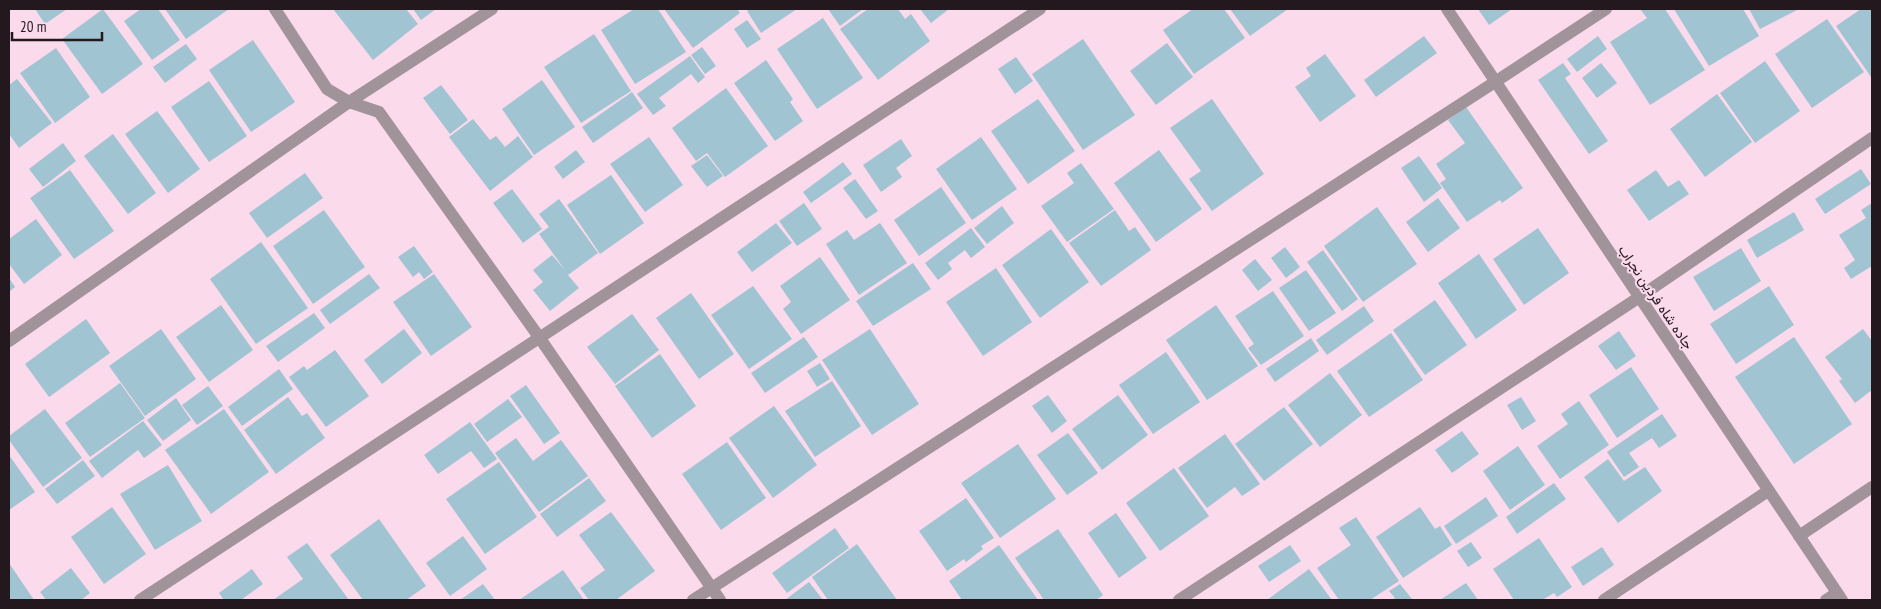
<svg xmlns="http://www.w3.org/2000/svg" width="1881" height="609" viewBox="0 0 1881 609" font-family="'PT Sans Narrow',Vazirmatn,sans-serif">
	<rect width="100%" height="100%" fill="#fbdaeb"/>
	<!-- building -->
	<g fill="#a1c4d3">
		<path d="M 35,9 L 67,9 L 45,24 Z"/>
		<path d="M 103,9 L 143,64 L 102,94 L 62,39 Z"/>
		<path d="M 141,9 L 158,9 L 180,40 L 152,60 L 124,21 Z"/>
		<path d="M 165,9 L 229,9 L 186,39 Z"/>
		<path d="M 333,9 L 406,9 L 418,24 L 373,60 Z"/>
		<path d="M 413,9 L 436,9 L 421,20 Z"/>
		<path d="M 634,9 L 658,9 L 686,52 L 635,84 L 601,30 Z"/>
		<path d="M 664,9 L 737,9 L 740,13 L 693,48 Z"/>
		<path d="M 750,9 L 797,9 L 761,33 L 747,11 Z"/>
		<path d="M 828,9 L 863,9 L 840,26 Z"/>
		<path d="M 868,9 L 898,9 L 905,19 L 911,14 L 930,41 L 878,80 L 840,29 Z"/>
		<path d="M 920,9 L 949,9 L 931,23 Z"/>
		<path d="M 1193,9 L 1224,9 L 1245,38 L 1194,74 L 1163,30 Z"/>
		<path d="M 1230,9 L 1288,9 L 1250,36 Z"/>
		<path d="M 1478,9 L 1512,9 L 1489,25 Z"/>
		<path d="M 1640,9 L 1665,9 L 1705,70 L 1650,105 L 1610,42 L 1647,18 Z"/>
		<path d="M 1674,9 L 1743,9 L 1759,36 L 1709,66 Z"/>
		<path d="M 1749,9 L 1799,9 L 1760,29 Z"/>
		<path d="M 1861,9 L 1872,9 L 1872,76 L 1871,77 L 1836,26 Z"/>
		<path d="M 823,18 L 863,78 L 817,109 L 777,49 Z"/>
		<path d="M 1827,19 L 1864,72 L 1812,108 L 1775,54 Z"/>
		<path d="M 747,20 L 761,39 L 747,48 L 734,29 Z"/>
		<path d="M 594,34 L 631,91 L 581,123 L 544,67 Z"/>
		<path d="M 1424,36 L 1437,53 L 1376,97 L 1364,80 Z"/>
		<path d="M 1598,36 L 1607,49 L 1577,72 L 1567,59 Z"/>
		<path d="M 1083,39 L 1135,115 L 1083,150 L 1032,74 Z"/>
		<path d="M 253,40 L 295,102 L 251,132 L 209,70 Z"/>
		<path d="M 1167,43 L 1193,77 L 1156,105 L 1130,71 Z"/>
		<path d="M 186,44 L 197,59 L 165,83 L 153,67 Z"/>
		<path d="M 702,47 L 716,66 L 705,74 L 691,55 Z"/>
		<path d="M 56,48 L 90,97 L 55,123 L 20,73 Z"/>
		<path d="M 1325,54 L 1356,96 L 1320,122 L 1295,87 L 1311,76 L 1306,68 Z"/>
		<path d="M 690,56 L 705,77 L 698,83 L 691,74 L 659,98 L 666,106 L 653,115 L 637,94 Z"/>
		<path d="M 1016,57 L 1033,81 L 1015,94 L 998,69 Z"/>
		<path d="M 766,60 L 793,99 L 790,102 L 803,121 L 775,141 L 734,83 Z"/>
		<path d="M 1765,61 L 1800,111 L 1755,143 L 1720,93 Z"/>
		<path d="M 1563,63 L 1571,74 L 1565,78 L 1608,141 L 1589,154 L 1538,80 Z"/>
		<path d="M 1601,63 L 1617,83 L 1597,98 L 1582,78 Z"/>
		<path d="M 17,79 L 52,123 L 19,148 L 9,134 L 9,85 Z"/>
		<path d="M 542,80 L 575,127 L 534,155 L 502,109 Z"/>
		<path d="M 209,81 L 247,136 L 209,162 L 171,107 Z"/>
		<path d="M 441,85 L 468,120 L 450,134 L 423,98 Z"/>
		<path d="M 726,88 L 768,146 L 725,177 L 707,153 L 696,161 L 672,128 Z"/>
		<path d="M 632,92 L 643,108 L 593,143 L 582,127 Z"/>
		<path d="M 1717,94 L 1752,142 L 1705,177 L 1670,129 Z"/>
		<path d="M 1038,99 L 1075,151 L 1028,184 L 991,131 Z"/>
		<path d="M 1212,99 L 1264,174 L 1212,211 L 1189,179 L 1201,171 L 1170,128 Z"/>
		<path d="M 1466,107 L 1523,188 L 1502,203 L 1500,200 L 1467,222 L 1440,183 L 1446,179 L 1436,164 L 1465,143 L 1448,120 Z"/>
		<path d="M 157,111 L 200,169 L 168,193 L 125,134 Z"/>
		<path d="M 473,119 L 490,140 L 496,136 L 505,147 L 518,136 L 533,157 L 490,191 L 449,137 Z"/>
		<path d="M 113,134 L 156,193 L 128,214 L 84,156 Z"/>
		<path d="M 649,137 L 683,185 L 645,212 L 610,164 Z"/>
		<path d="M 981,137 L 1017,189 L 972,220 L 936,169 Z"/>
		<path d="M 901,139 L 912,156 L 896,168 L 902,177 L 881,192 L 863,165 Z"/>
		<path d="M 63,143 L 76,161 L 43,187 L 29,169 Z"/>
		<path d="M 576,150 L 585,162 L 563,179 L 554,167 Z"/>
		<path d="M 1159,150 L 1202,209 L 1156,242 L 1114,183 Z"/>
		<path d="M 707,155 L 723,176 L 707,187 L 691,166 Z"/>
		<path d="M 1419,156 L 1442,188 L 1424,202 L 1401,168 Z"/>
		<path d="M 843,162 L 852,174 L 811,203 L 803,192 Z"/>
		<path d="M 1081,163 L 1114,209 L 1067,242 L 1041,206 L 1074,183 L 1067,173 Z"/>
		<path d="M 1861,169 L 1871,184 L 1825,214 L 1815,199 Z"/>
		<path d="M 70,170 L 114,231 L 74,259 L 30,198 Z"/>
		<path d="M 1656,170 L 1668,187 L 1679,180 L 1689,194 L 1649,221 L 1627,190 Z"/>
		<path d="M 305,173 L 323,198 L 267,238 L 249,213 Z"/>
		<path d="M 611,175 L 644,223 L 600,254 L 567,205 Z"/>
		<path d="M 855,179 L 878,211 L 866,219 L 843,188 Z"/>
		<path d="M 941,187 L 966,223 L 919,256 L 894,220 Z"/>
		<path d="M 512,189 L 542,229 L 523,243 L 493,203 Z"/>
		<path d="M 1438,198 L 1460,228 L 1428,252 L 1406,222 Z"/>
		<path d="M 559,199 L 598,253 L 568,275 L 579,288 L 550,311 L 533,290 L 543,282 L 533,270 L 552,255 L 565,270 L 539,234 L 549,227 L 539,214 Z"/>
		<path d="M 804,203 L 822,229 L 797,246 L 779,221 Z"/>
		<path d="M 1872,203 L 1872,266 L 1851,279 L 1844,268 L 1855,260 L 1839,235 L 1866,218 L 1861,210 Z"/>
		<path d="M 1002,206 L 1014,223 L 987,244 L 974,228 Z"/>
		<path d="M 1377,207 L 1417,264 L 1363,302 L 1324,246 Z"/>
		<path d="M 324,210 L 365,267 L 313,304 L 273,246 Z"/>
		<path d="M 1115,210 L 1129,231 L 1135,227 L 1151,250 L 1101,286 L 1069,243 Z"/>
		<path d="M 1794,212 L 1804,230 L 1757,258 L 1747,240 Z"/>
		<path d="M 36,219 L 62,255 L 24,284 L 9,264 L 9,239 Z"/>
		<path d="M 776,223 L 792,243 L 752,272 L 737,252 Z"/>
		<path d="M 880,223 L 907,263 L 859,295 L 826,244 L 847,230 L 854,240 Z"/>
		<path d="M 971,228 L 985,247 L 971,258 L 965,250 L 948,263 L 952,269 L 938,280 L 925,263 Z"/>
		<path d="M 1538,228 L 1569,273 L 1524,305 L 1493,259 Z"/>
		<path d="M 1051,229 L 1089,282 L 1040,318 L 1002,265 Z"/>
		<path d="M 261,242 L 308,308 L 256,344 L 210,279 Z"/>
		<path d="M 414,246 L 433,272 L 424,279 L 419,272 L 413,277 L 398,257 Z"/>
		<path d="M 1285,247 L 1300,267 L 1286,278 L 1271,258 Z"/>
		<path d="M 1741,248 L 1761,281 L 1714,311 L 1693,277 Z"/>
		<path d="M 1323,250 L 1358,299 L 1342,311 L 1307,262 Z"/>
		<path d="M 1479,254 L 1517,310 L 1476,339 L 1438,283 Z"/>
		<path d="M 820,257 L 850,300 L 801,334 L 783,309 L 791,302 L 780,286 Z"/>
		<path d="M 1255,259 L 1272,280 L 1258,291 L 1242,270 Z"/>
		<path d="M 913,263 L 931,289 L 873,326 L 856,301 Z"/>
		<path d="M 996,268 L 1032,322 L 983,356 L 946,302 Z"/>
		<path d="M 1306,270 L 1336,313 L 1309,331 L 1279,288 Z"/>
		<path d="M 369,274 L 380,288 L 330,324 L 320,310 Z"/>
		<path d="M 434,274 L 472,327 L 431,356 L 393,302 Z"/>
		<path d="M 9,278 L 15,287 L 9,292 Z"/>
		<path d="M 753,286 L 792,339 L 749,369 L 711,315 Z"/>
		<path d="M 1769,286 L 1794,325 L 1736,364 L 1710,324 Z"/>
		<path d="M 1273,291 L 1304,336 L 1261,365 L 1248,348 L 1254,344 L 1235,316 Z"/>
		<path d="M 691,293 L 734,354 L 699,379 L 656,318 Z"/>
		<path d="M 1435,300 L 1467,345 L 1425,375 L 1393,330 Z"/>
		<path d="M 221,305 L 253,350 L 209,382 L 176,337 Z"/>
		<path d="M 1216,305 L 1258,366 L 1207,400 L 1166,340 Z"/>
		<path d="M 1364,306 L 1374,321 L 1327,355 L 1316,340 Z"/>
		<path d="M 314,313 L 325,328 L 278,362 L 266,346 Z"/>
		<path d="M 632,314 L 659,350 L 615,384 L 587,347 Z"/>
		<path d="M 86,319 L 110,353 L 49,397 L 25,364 Z"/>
		<path d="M 161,329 L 196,379 L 145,416 L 109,366 Z"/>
		<path d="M 404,329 L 422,353 L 382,384 L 364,360 Z"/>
		<path d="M 870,329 L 919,404 L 872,435 L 822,360 Z"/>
		<path d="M 1863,329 L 1872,341 L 1872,390 L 1855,403 L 1839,381 L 1842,379 L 1825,357 Z"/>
		<path d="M 1619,331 L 1636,356 L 1616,370 L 1598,346 Z"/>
		<path d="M 1391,333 L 1423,380 L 1369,417 L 1337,371 Z"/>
		<path d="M 804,337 L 818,357 L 765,393 L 751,373 Z"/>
		<path d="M 1794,337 L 1852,424 L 1794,464 L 1735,377 Z"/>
		<path d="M 1311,338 L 1319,351 L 1275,382 L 1266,369 Z"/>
		<path d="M 335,350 L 369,396 L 326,427 L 289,377 L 304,366 L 307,370 Z"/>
		<path d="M 1166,352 L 1200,402 L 1153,434 L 1119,385 Z"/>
		<path d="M 660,354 L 696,406 L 652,438 L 615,386 Z"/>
		<path d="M 820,363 L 830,379 L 817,387 L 807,371 Z"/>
		<path d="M 1631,367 L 1659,409 L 1617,438 L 1589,395 Z"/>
		<path d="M 279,369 L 293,389 L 242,426 L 228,407 Z"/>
		<path d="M 1330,373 L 1362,415 L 1320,447 L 1288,405 Z"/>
		<path d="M 832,381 L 861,426 L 815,457 L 785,411 Z"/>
		<path d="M 120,383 L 145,418 L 90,457 L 65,423 Z"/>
		<path d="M 526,385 L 560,433 L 544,444 L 510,396 Z"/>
		<path d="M 208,386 L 223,406 L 197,425 L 182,405 Z"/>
		<path d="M 1048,395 L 1067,421 L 1052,433 L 1032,406 Z"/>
		<path d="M 1118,395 L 1148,435 L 1102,470 L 1072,429 Z"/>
		<path d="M 288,397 L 302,416 L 307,413 L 325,438 L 276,474 L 244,430 Z"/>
		<path d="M 1521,397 L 1536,421 L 1522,430 L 1507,405 Z"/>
		<path d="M 176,398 L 191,420 L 163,441 L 147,420 Z"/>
		<path d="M 508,399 L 522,417 L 487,442 L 474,424 Z"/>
		<path d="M 1579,401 L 1609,445 L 1560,479 L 1537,446 L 1568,424 L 1561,414 Z"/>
		<path d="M 774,406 L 817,465 L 773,498 L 729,438 Z"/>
		<path d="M 1284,407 L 1313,444 L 1264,481 L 1235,444 Z"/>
		<path d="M 45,409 L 82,458 L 43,487 L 9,440 L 9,436 Z"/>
		<path d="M 224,409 L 269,472 L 211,514 L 165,450 Z"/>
		<path d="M 1662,414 L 1677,436 L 1659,448 L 1652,438 L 1629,453 L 1639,467 L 1624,477 L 1607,452 Z"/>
		<path d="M 143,421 L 162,445 L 144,458 L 138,450 L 102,478 L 89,461 Z"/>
		<path d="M 470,422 L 497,459 L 484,468 L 471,451 L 438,474 L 424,455 Z"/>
		<path d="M 1462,431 L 1479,454 L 1452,473 L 1435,450 Z"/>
		<path d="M 1068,433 L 1098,473 L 1067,495 L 1037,455 Z"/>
		<path d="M 1225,434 L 1260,484 L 1242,496 L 1235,487 L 1207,508 L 1178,468 Z"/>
		<path d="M 516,438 L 533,461 L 561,440 L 588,476 L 539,512 L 495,453 Z"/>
		<path d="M 727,442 L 766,498 L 721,530 L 682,474 Z"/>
		<path d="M 1018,444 L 1056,499 L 1000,538 L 961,483 Z"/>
		<path d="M 1518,446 L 1545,485 L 1510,510 L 1483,471 Z"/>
		<path d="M 9,455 L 35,492 L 9,510 Z"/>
		<path d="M 1608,459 L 1624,481 L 1645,467 L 1662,491 L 1618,523 L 1584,477 Z"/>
		<path d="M 83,460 L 95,476 L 57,504 L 45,489 Z"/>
		<path d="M 499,462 L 537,517 L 485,554 L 446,499 Z"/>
		<path d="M 168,465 L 202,521 L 155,550 L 120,494 Z"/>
		<path d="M 1174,468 L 1209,516 L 1160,551 L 1126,503 Z"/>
		<path d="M 589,478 L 606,501 L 557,537 L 540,514 Z"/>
		<path d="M 1554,483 L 1566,499 L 1517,534 L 1506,517 Z"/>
		<path d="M 1486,497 L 1498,516 L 1456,544 L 1444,526 Z"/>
		<path d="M 966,498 L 994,538 L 981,546 L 983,549 L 966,562 L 964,559 L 947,571 L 919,531 Z"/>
		<path d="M 112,507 L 146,554 L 104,584 L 71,537 Z"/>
		<path d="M 1420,507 L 1435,529 L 1440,526 L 1452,545 L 1403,578 L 1376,537 Z"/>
		<path d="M 611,512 L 655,571 L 616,600 L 589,600 L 580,588 L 605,570 L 579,535 Z"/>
		<path d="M 1116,513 L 1147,558 L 1119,578 L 1088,533 Z"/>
		<path d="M 1356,517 L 1399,581 L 1370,600 L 1339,600 L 1317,568 L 1351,545 L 1339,528 Z"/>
		<path d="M 379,519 L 426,586 L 406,600 L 363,600 L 330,555 Z"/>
		<path d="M 835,528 L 849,548 L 787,593 L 772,573 Z"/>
		<path d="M 1058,529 L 1103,595 L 1096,600 L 1044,600 L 1015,558 Z"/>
		<path d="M 463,536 L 487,569 L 450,596 L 426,563 Z"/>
		<path d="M 1539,538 L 1572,587 L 1557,597 L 1554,593 L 1542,600 L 1514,600 L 1493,569 Z"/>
		<path d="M 1471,542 L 1482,558 L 1468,567 L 1457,551 Z"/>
		<path d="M 307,543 L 349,600 L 273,600 L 303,579 L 287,557 Z"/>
		<path d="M 857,544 L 897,600 L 828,600 L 812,577 Z"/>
		<path d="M 999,545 L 1038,600 L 962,600 L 949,581 Z"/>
		<path d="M 1290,545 L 1301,561 L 1269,582 L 1258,566 Z"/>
		<path d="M 1602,547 L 1614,565 L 1583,586 L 1571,567 Z"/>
		<path d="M 9,563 L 34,600 L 9,600 Z"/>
		<path d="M 71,568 L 90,593 L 81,600 L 46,600 L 40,592 Z"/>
		<path d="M 252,569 L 263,584 L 241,600 L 224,600 L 219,593 Z"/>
		<path d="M 1309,569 L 1332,600 L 1267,600 Z"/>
		<path d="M 563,570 L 584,600 L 519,600 Z"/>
		<path d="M 809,582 L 823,600 L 785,600 Z"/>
		<path d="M 1466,583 L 1478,600 L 1440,600 Z"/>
		<path d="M 483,584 L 495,600 L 460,600 Z"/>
		<path d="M 1400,584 L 1412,599 L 1410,600 L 1392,600 L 1395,598 L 1389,591 Z"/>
	</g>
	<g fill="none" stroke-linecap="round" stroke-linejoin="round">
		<!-- minor -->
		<g stroke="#a1939a" stroke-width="12">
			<path d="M 275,9 L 327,89 L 349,102 L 379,112 L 539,337 L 720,600"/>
			<path d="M 1447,9 L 1842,600"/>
			<path d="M 9,341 L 349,102 L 492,9"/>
			<path d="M 1799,536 L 1872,487"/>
			<path d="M 140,600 L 1040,9"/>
			<path d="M 693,600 L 1495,82 L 1606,9"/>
			<path d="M 1179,600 L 1638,298 L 1872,138"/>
			<path d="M 1604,600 L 1768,491"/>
			<path d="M 1826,600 L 1837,593"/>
		</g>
	</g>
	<g text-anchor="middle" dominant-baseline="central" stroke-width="4" stroke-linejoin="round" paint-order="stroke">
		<!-- street labels -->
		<g font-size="14" fill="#23181e" stroke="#fbdaeb">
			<text transform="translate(1656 297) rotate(56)">جاده شاه فردین نجراب</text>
		</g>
	</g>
	<!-- border -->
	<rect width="1881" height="609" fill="none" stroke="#23181e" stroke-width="20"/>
	<!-- scale -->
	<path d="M12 32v8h90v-8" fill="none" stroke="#23181e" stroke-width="2.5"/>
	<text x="20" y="32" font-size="15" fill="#23181e" stroke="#fbdaeb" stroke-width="4" paint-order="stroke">20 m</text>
</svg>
